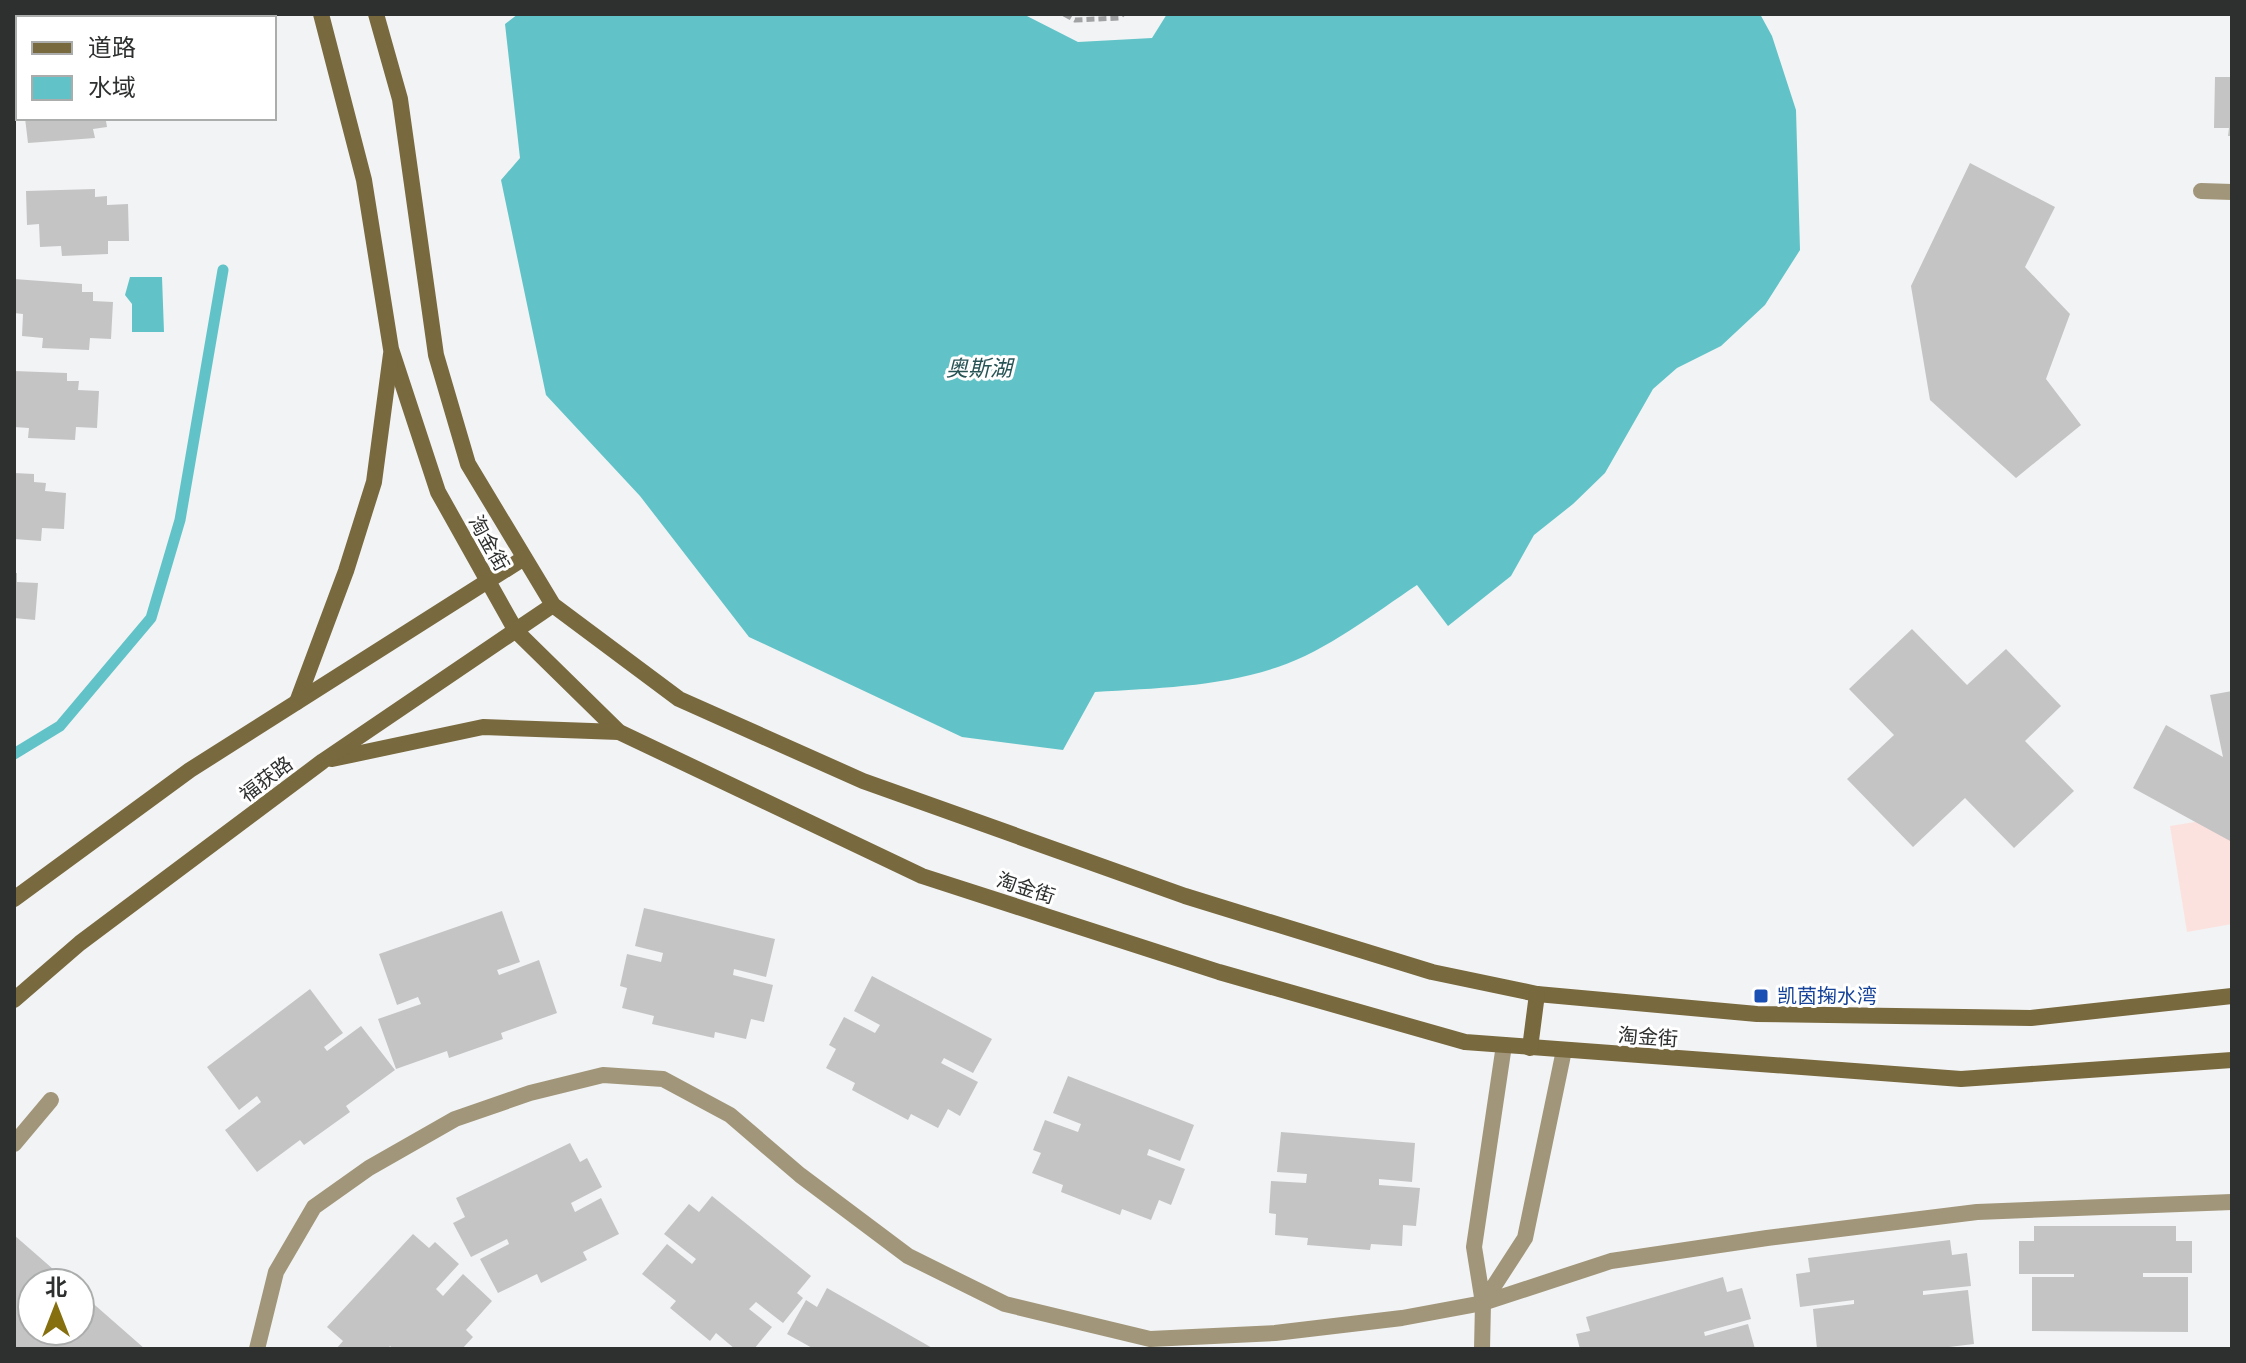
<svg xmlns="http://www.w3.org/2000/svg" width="2246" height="1363" viewBox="0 0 2246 1363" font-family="'Fira Sans Condensed','Noto Sans SC',sans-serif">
	<rect width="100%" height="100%" fill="#f2f3f4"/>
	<!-- commercial -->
	<path fill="#fce2de" d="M 2232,816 L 2232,924 L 2187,932 L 2170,826 Z"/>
	<!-- water -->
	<g fill="#61c3c8">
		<path d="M 518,14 L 1023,14 L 1078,42 L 1152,38 L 1167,14 L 1760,14 L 1772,36 L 1796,110 L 1800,250 L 1765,305 L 1721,346 L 1677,368 L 1653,389 L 1605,473 L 1573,504 L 1534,535 L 1511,576 L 1448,626 L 1417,585 C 1375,613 1326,651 1278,667 C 1219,687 1157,688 1095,692 L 1063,750 L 962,737 L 749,637 L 640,496 L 546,395 L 501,180 L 520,158 L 505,24 Z"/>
		<path d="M 130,277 L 162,277 L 164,332 L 132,332 L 132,304 L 125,295 Z"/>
	</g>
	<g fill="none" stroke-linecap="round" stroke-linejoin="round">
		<!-- stream -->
		<path stroke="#61c3c8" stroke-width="11" d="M 14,754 L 60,726 L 151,618 L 180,520 L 223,270"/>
	</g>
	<!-- building -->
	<g fill="#c4c4c5">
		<path d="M 14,14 L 113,14 L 114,18 L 18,18 L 17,54 Z"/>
		<path d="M 2215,77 L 2232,77 L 2232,136 L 2228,136 L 2229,128 L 2214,128 Z"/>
		<path d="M 25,118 L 119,118 L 119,120 L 106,121 L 107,127 L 93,129 L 95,138 L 28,143 Z"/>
		<path d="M 1970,163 L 2055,207 L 2025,267 L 2070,314 L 2046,379 L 2081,425 L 2016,478 L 1930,400 L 1911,286 Z"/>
		<path d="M 95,189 L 95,197 L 107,196 L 107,205 L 128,204 L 129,241 L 108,241 L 108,254 L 62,256 L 61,246 L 40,247 L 39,224 L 27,225 L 26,191 Z"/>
		<path d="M 14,279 L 82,284 L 82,292 L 93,292 L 93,301 L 113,302 L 111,339 L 90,338 L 89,350 L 42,348 L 43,338 L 22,336 L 23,314 L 14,313 Z"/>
		<path d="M 14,371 L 67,373 L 67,381 L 79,381 L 78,390 L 99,391 L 97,428 L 76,427 L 75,440 L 28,438 L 29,428 L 14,427 Z"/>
		<path d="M 14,473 L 34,474 L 34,482 L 46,483 L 45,491 L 66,493 L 64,529 L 42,528 L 41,541 L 14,539 Z"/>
		<path d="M 14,573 L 17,573 L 17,582 L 38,583 L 35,620 L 14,618 Z"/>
		<path d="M 1912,629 L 1967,685 L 2006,649 L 2061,706 L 2025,741 L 2074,791 L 2014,848 L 1965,798 L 1913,847 L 1847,779 L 1894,735 L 1849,689 Z"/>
		<path d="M 2232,691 L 2232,842 L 2133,788 L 2166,725 L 2223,757 L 2210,695 Z"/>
		<path d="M 644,908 L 775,939 L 766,977 L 734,969 L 733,975 L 773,985 L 764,1022 L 751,1019 L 746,1039 L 715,1032 L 714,1038 L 652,1024 L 654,1016 L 622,1008 L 627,988 L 620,986 L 627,954 L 661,962 L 663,953 L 635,946 Z"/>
		<path d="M 502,911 L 520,962 L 497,970 L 499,975 L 539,960 L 557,1013 L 501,1033 L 503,1039 L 449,1058 L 447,1051 L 396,1069 L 378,1019 L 421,1004 L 418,997 L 397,1005 L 379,954 Z"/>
		<path d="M 872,976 L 992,1039 L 973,1073 L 944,1058 L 941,1063 L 978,1082 L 960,1116 L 948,1109 L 938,1128 L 911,1114 L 908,1120 L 852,1090 L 855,1083 L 826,1068 L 836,1049 L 829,1045 L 844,1017 L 875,1033 L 880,1025 L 854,1011 Z"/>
		<path d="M 310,989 L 343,1033 L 324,1047 L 327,1051 L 361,1026 L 395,1070 L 346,1106 L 350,1112 L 304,1145 L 300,1140 L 257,1172 L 225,1130 L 261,1102 L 257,1096 L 239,1110 L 207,1067 Z"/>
		<path d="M 1068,1076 L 1194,1125 L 1180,1161 L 1149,1149 L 1147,1155 L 1185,1169 L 1171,1205 L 1159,1200 L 1151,1220 L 1122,1209 L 1120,1215 L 1061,1192 L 1063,1185 L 1032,1173 L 1041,1153 L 1033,1150 L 1045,1120 L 1078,1132 L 1081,1124 L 1053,1113 Z"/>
		<path d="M 1281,1132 L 1415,1143 L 1412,1182 L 1379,1179 L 1379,1185 L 1420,1188 L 1416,1226 L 1403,1225 L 1402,1246 L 1371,1244 L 1370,1250 L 1307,1245 L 1308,1238 L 1275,1235 L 1276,1214 L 1269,1213 L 1271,1181 L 1306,1183 L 1307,1174 L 1277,1172 Z"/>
		<path d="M 570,1143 L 580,1162 L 587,1158 L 602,1187 L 571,1203 L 575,1212 L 601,1198 L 619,1234 L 583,1252 L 587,1260 L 541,1283 L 537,1274 L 498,1293 L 480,1259 L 509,1244 L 507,1239 L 471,1257 L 453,1223 L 465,1217 L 456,1198 Z"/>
		<path d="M 712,1196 L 811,1276 L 797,1293 L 803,1298 L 783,1323 L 756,1302 L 749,1309 L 772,1327 L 754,1349 L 735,1349 L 716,1333 L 710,1341 L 670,1308 L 676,1301 L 642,1274 L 667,1244 L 692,1264 L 696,1259 L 664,1234 L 689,1204 L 699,1212 Z"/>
		<path d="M 2034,1226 L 2176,1226 L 2176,1241 L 2192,1241 L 2192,1273 L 2143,1273 L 2143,1277 L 2188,1277 L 2188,1332 L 2032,1331 L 2032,1277 L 2074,1277 L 2074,1274 L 2019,1274 L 2019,1241 L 2034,1241 Z"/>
		<path d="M 413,1234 L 429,1248 L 435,1242 L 459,1264 L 436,1289 L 443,1296 L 463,1274 L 492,1301 L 466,1330 L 473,1337 L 462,1349 L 393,1349 L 390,1346 L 388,1349 L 336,1349 L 343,1341 L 327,1327 Z"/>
		<path d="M 14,1235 L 69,1283 L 32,1283 L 32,1331 L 80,1331 L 80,1292 L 145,1349 L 14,1349 Z"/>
		<path d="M 1950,1240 L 1952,1255 L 1967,1253 L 1971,1286 L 1923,1291 L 1923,1295 L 1968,1290 L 1974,1344 L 1932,1349 L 1817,1349 L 1813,1309 L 1854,1304 L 1854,1300 L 1800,1307 L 1796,1274 L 1810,1272 L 1808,1258 Z"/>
		<path d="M 1723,1277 L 1727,1292 L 1742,1288 L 1751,1319 L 1704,1332 L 1705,1336 L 1748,1324 L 1755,1349 L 1580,1349 L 1576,1334 L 1590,1331 L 1586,1317 Z"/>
		<path d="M 827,1288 L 934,1349 L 814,1349 L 787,1334 L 806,1300 L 817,1307 Z"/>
	</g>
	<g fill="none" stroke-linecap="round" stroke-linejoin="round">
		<!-- path -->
		<path stroke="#a0a1a2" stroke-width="5" stroke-dasharray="8 4" stroke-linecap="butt" d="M 1064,14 L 1075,20 L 1119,18 L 1123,14"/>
		<!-- street -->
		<g stroke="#a1967a" stroke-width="16">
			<path d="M 2201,191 L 2232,192"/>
			<path d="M 1504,1045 L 1474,1247 L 1483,1303 L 1525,1238 L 1564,1050"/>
			<path d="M 14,1144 L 51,1100"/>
			<path d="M 257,1349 L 276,1272 L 314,1207 L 369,1168 L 455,1119 L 530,1093 L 603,1075 L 663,1079 L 730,1115 L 800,1175 L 908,1256 L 1005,1304 L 1150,1339 L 1275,1333 L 1402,1318 L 1483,1303 L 1611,1261 L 1767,1238 L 1977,1212 L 2232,1202"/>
			<path d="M 1482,1349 L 1483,1303"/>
		</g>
		<!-- secondary -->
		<g stroke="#79693f" stroke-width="16">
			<path d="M 321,14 L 364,180 L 391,349 L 438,492 L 516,631 L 619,732 L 922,876 L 1219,972 L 1465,1042 L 1961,1079 L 2232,1060"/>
			<path d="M 376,14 L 400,99 L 436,355 L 468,464 L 553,605 L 679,699 L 863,781 L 1185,896 L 1432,972 L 1537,994 L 1757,1014 L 2031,1018 L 2232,996"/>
			<path d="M 297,702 L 346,571 L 374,482 L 391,354"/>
			<path d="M 332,759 L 483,727 L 619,732"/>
			<path d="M 14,899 L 190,770 L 524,558"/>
			<path d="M 14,1000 L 80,943 L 323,761 L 553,605"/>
			<path d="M 1530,1048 L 1537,994"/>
		</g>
	</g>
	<!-- markers -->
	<rect fill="#1a4fb4" stroke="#fff" stroke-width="3" x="1753" y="988" width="16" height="16" rx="4"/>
	<g text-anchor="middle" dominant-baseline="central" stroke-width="6" stroke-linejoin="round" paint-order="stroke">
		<!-- street labels -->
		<g font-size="20" fill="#2e2f2f" stroke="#fff">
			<text transform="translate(489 543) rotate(61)">淘金街</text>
			<text transform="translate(266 779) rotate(-37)">福获路</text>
			<text transform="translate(1026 888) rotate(18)">淘金街</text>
			<text transform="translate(1648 1037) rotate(4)">淘金街</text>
		</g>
		<!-- transit labels -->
		<g font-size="20" fill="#164399" stroke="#fff" text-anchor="start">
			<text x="1777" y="996">凯茵掬水湾</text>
		</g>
		<!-- water labels -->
		<g font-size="22" font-style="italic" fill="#285456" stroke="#fff">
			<text x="979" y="368">奥斯湖</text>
		</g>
	</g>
	<!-- border -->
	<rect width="2246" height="1363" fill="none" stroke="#2e2f2f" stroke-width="32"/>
	<!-- legend -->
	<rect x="16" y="16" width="260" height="104" fill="#ffffff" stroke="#abacac" stroke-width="2"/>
	<rect x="32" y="42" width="40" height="12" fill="#79693f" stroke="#abacac" stroke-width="2"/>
	<text x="88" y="56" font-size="24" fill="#2e2f2f">道路</text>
	<rect x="32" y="76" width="40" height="24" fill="#61c3c8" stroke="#abacac" stroke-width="2"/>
	<text x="88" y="96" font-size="24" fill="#2e2f2f">水域</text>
	<!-- north arrow -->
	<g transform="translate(56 1307)"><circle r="38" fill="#ffffff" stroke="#abacac" stroke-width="2"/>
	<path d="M0-6L14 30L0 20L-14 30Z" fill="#856f0e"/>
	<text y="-12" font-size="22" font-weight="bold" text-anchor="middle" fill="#2e2f2f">北</text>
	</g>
</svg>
